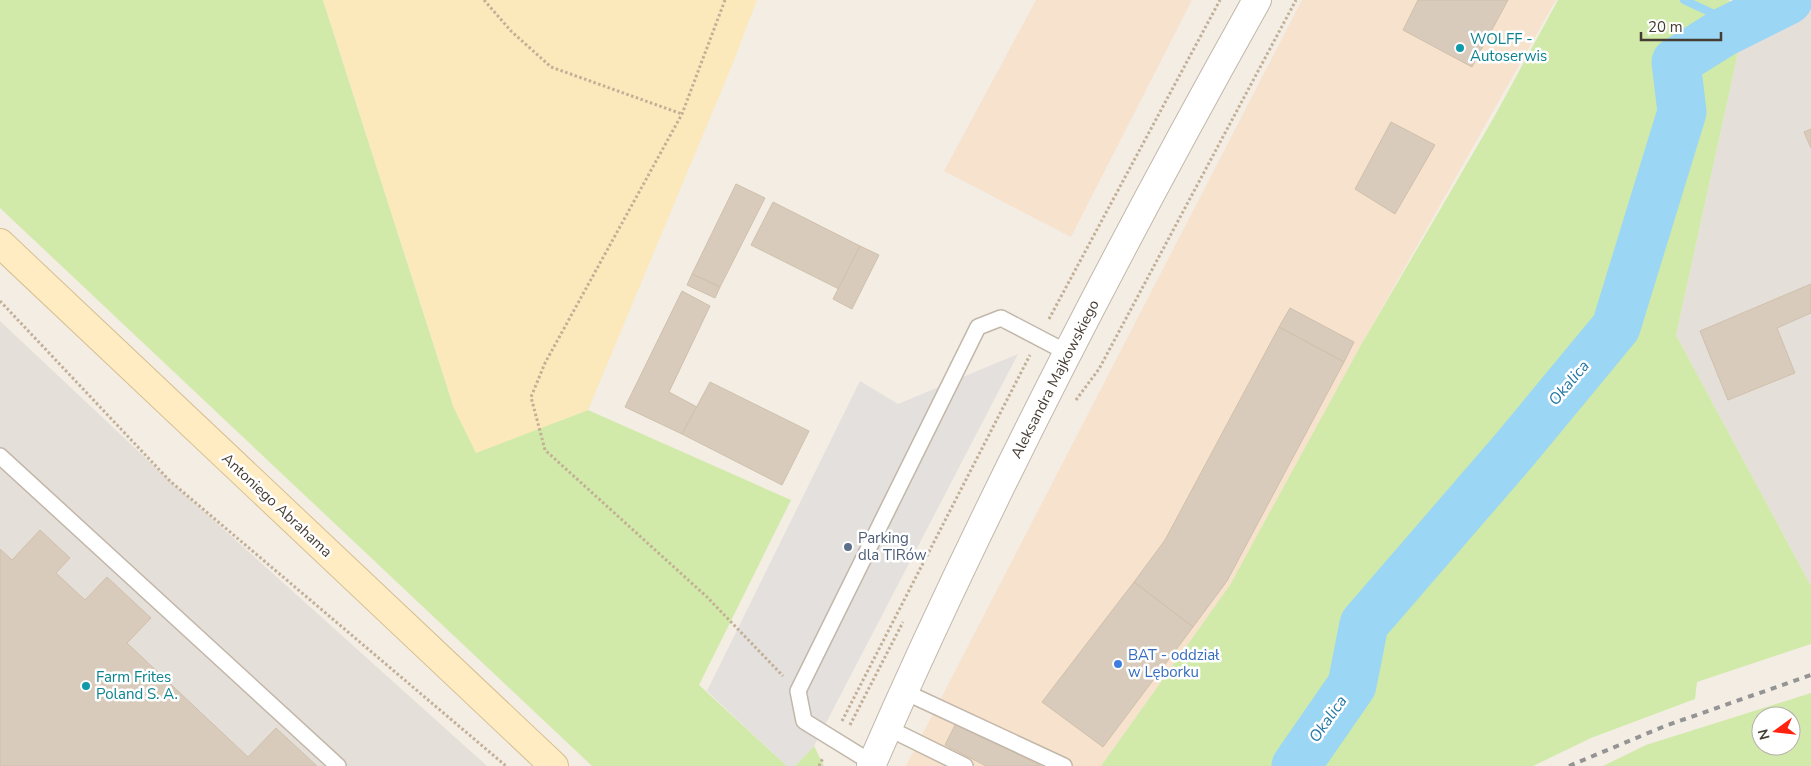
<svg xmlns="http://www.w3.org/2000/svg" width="1811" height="766" viewBox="0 0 1811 766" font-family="'Nunito Sans',sans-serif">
	<rect width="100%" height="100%" fill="#f3ede4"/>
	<!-- commercial -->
	<g fill="#f7e2cd">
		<path d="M 1036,0 L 1192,0 L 1071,237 L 944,171 Z"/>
		<path d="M 1302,0 L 1556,0 L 1361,345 L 1230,585 L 1101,766 L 906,766 Z"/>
	</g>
	<!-- industrial -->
	<g fill="#e5dfd9">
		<path d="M 1811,8 L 1811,586 L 1676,335 L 1741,39 Z"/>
		<path d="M 0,321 L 170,481 L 487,766 L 0,766 Z"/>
	</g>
	<!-- green -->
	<g fill="#d1eaa9" fill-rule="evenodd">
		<path d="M 0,0 L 323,0 L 454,408 L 476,452 L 588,410 L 791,500 L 699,685 L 787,766 L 592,766 L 0,208 Z"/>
		<path d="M 1558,0 L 1729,0 L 1741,39 L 1676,335 L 1811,586 L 1811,644 L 1697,682 L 1695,699 L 1591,738 L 1533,766 L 1101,766 L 1230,585 L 1361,345 L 1493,119 Z"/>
		<path d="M 1811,693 L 1811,766 L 1603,766 L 1646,745 ZM 1761,716 L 1791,716 L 1791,746 L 1761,746 Z"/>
		<path d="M 814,746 L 824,766 L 795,766 Z"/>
	</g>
	<!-- sand -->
	<path fill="#fbe9bc" d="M 323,0 L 757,0 L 733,63 L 588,410 L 476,453 L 454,408 Z"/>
	<!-- parking -->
	<path fill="#e3e0dd" d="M 1018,354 L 814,746 L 795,766 L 787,766 L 707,691 L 860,381 L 898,404 Z"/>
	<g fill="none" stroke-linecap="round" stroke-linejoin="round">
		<!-- stream -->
		<path stroke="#9bd6f4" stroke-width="8" d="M 1684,0 L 1738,25"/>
		<!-- river -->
		<path stroke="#9bd6f4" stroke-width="49" d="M 1296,766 L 1352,685 L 1364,624 L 1516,448 L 1616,327 L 1682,112 L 1676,62 L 1724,32 L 1788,0"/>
	</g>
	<!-- building -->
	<g fill="#d8cbbb" stroke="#d0c0ab">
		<path d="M 1418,0 L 1508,0 L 1472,67 L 1403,30 Z"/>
		<path d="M 1391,122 L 1435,145 L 1395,214 L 1355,189 Z"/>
		<path d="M 1811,129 L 1811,148 L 1804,132 Z"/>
		<path d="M 736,184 L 765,198 L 720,287 L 692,274 Z"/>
		<path d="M 773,202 L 860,246 L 839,289 L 751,245 Z"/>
		<path d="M 860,246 L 879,255 L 852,309 L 833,299 Z"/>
		<path d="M 692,274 L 720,287 L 715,298 L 687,285 Z"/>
		<path d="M 1811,284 L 1811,313 L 1777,328 L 1795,373 L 1728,400 L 1700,331 Z"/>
		<path d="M 682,291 L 710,306 L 669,392 L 697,407 L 682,434 L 625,407 Z"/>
		<path d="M 1290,308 L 1354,342 L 1344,362 L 1279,327 Z"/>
		<path d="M 1279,327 L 1344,362 L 1227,581 L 1193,627 L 1134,582 L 1165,540 Z"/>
		<path d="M 710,382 L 809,431 L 782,485 L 682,434 Z"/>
		<path d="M 40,530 L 70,558 L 56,573 L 85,600 L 107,577 L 151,618 L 127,643 L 248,757 L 276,728 L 317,766 L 0,766 L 0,549 L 12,560 Z"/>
		<path d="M 1134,582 L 1193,627 L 1103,747 L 1042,702 Z"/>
		<path d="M 956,723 L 1041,766 L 986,766 L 945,745 Z"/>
	</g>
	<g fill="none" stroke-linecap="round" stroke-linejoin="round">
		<defs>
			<g id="service">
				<path d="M 0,456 L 338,766"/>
				<path d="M 905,692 L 1064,766"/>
				<path d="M 888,728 L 965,766"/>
				<path d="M 872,763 L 804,721 L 798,691 L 978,327 L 1001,318 L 1068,353"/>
			</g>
			<path id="minor" d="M 871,766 C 985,504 1117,250 1257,0"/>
			<path id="secondary" d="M 0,243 L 554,766"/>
		</defs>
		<!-- service casing -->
		<use href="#service" stroke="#c2b7a9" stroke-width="18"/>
		<!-- minor casing -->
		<use href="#minor" stroke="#c2b7a9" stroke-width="30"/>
		<!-- secondary casing -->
		<use href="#secondary" stroke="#d6bf90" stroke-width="30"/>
		<!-- path -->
		<g stroke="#c2af96" stroke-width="3" stroke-dasharray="2.5 2.5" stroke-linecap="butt">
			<path d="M 484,0 L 511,31 L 551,67 L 682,114"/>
			<path d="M 725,0 L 682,114 L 545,363 L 531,397 L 545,450 L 707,597 L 783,676"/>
			<path d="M 0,301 L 170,481 L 506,766"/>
			<path d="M 1049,319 L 1220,0"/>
			<path d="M 1076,400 L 1099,369 L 1296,0"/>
			<path d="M 842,721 L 1030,355"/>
			<path d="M 850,725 L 903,622"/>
			<path d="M 819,766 L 823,758"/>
		</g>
		<!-- service -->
		<use href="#service" stroke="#fff" stroke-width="15"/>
		<!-- minor -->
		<use href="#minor" stroke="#fff" stroke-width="28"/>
		<!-- secondary -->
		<use href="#secondary" stroke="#ffecc2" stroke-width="28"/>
		<!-- rail -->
		<path stroke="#949494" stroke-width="4" stroke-dasharray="6 6" stroke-linecap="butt" d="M 1569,766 L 1665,726 L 1811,675"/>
	</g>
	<!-- markers -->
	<g fill="#0f9aa8" stroke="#fff" stroke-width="2">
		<circle cx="1460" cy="48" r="5"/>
		<circle cx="86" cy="686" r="5"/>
	</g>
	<circle fill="#5c6f8a" stroke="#fff" stroke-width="2" cx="848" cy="547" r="5"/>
	<circle fill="#3f7fe0" stroke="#fff" stroke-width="2" cx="1118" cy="664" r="5"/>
	<g text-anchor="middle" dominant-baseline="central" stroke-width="5" stroke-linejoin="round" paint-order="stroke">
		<!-- culture labels -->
		<g font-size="15" fill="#0d838f" stroke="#fff" text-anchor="start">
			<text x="1470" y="39">WOLFF -<tspan x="1470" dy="17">Autoserwis</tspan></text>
			<text x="96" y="677">Farm Frites<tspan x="96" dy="17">Poland S. A.</tspan></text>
		</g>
		<!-- street labels -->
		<g font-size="15" fill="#453d33" stroke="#fff">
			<text transform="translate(1055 379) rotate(-63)">Aleksandra Majkowskiego</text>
			<text transform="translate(277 505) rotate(43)">Antoniego Abrahama</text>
		</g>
		<!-- service labels -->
		<g font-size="15" fill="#4e5e75" stroke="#fff" text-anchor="start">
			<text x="858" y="538">Parking<tspan x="858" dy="17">dla TIRów</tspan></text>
		</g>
		<!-- shop labels -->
		<g font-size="15" fill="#366cbe" stroke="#fff" text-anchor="start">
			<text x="1128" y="655">BAT - oddział<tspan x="1128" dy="17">w Lęborku</tspan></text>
		</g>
		<!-- water labels -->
		<g font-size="16" font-style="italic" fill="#2478a6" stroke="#fff">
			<text transform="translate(1569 383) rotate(-50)">Okalica</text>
			<text transform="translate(1328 719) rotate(-55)">Okalica</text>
		</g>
	</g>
	<!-- north arrow -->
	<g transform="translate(1776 731) rotate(255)"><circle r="24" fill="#ffffff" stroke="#b5b1ad"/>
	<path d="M0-4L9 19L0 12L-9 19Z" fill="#ff230f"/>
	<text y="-8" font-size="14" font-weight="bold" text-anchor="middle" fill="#453d33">N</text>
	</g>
	<!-- scale -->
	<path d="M1641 32v8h80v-8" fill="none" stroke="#453d33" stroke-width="2.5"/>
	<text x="1648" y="32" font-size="15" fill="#453d33" stroke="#ffffff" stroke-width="4" paint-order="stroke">20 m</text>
</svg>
